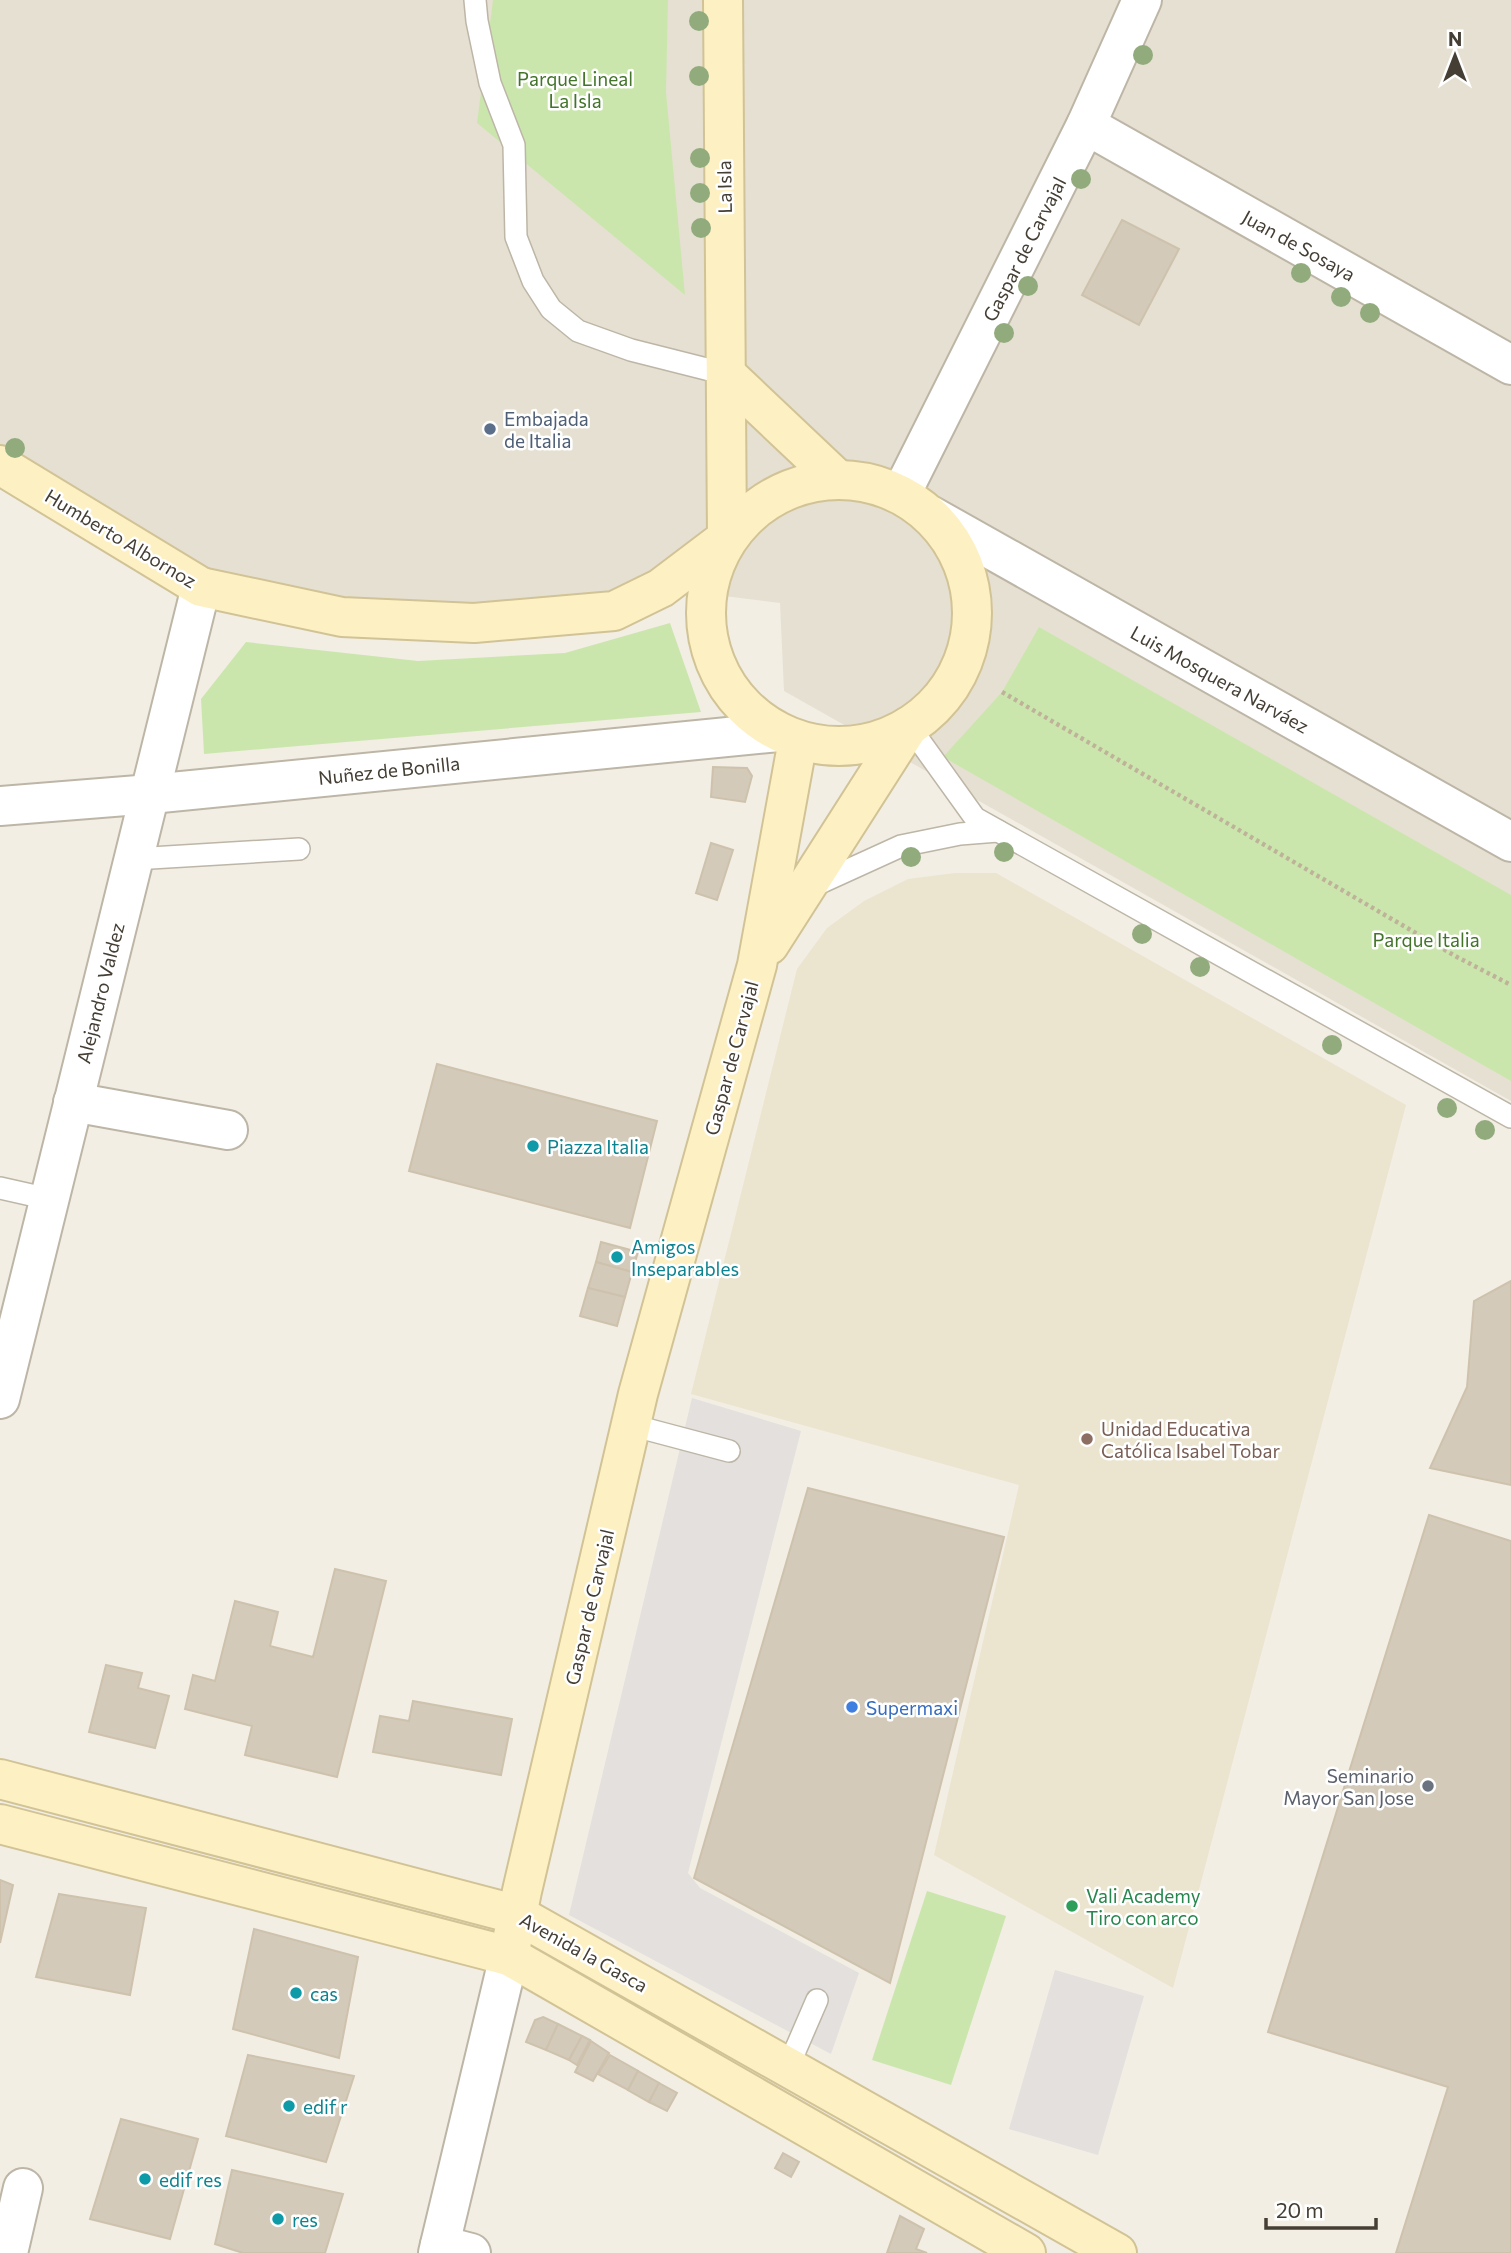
<svg xmlns="http://www.w3.org/2000/svg" width="1511" height="2253" viewBox="0 0 1511 2253" font-family="Commissioner,sans-serif">
	<rect width="100%" height="100%" fill="#f2eee4"/>
	<!-- residential -->
	<path fill="#e6e0d2" d="M 0,0 L 1511,0 L 1511,1101 L 784,691 L 780,603 L 661,588 L 474,623 L 201,587 L 0,467 Z"/>
	<!-- education -->
	<path fill="#ebe4ce" d="M 955,873 L 996,873 L 1406,1105 L 1173,1988 L 934,1855 L 1019,1485 L 691,1394 L 797,969 L 827,928 L 864,901 L 908,879 Z"/>
	<!-- green -->
	<g fill="#cbe6ad">
		<path d="M 493,0 L 668,0 L 666,92 L 685,295 L 477,123 Z"/>
		<path d="M 670,623 L 701,712 L 204,754 L 201,699 L 246,642 L 418,661 L 565,653 Z"/>
		<path d="M 1039,627 L 1511,895 L 1511,1081 L 943,757 L 1002,692 Z"/>
		<path d="M 927,1891 L 1006,1916 L 951,2085 L 872,2060 Z"/>
	</g>
	<!-- parking -->
	<g fill="#e3e0dd">
		<path d="M 692,1398 L 801,1431 L 688,1873 L 700,1888 L 859,1973 L 831,2054 L 569,1915 Z"/>
		<path d="M 1055,1970 L 1144,1996 L 1098,2155 L 1009,2129 Z"/>
	</g>
	<!-- building -->
	<g fill="#d3caba" stroke="#cec2ad" stroke-width="2">
		<path d="M 1122,220 L 1179,249 L 1139,325 L 1082,295 Z"/>
		<path d="M 713,767 L 747,768 L 752,776 L 745,802 L 711,797 Z"/>
		<path d="M 711,843 L 733,850 L 717,900 L 696,893 Z"/>
		<path d="M 437,1064 L 657,1121 L 630,1228 L 409,1171 Z"/>
		<path d="M 601,1242 L 638,1252 L 632,1272 L 596,1262 Z"/>
		<path d="M 596,1262 L 632,1272 L 625,1297 L 588,1288 Z"/>
		<path d="M 1511,1281 L 1511,1485 L 1430,1468 L 1467,1387 L 1474,1301 Z"/>
		<path d="M 588,1288 L 625,1297 L 617,1326 L 580,1316 Z"/>
		<path d="M 808,1488 L 1004,1537 L 890,1983 L 694,1878 Z"/>
		<path d="M 1429,1515 L 1511,1541 L 1511,2253 L 1396,2253 L 1448,2087 L 1268,2032 Z"/>
		<path d="M 335,1569 L 386,1581 L 337,1777 L 245,1755 L 252,1726 L 185,1709 L 193,1675 L 215,1681 L 235,1601 L 278,1612 L 270,1646 L 313,1657 Z"/>
		<path d="M 106,1665 L 142,1673 L 138,1688 L 169,1696 L 155,1748 L 89,1732 Z"/>
		<path d="M 413,1701 L 512,1719 L 501,1775 L 373,1752 L 380,1716 L 409,1721 Z"/>
		<path d="M 0,1880 L 13,1885 L 0,1943 Z"/>
		<path d="M 59,1894 L 146,1908 L 130,1995 L 36,1977 Z"/>
		<path d="M 254,1929 L 358,1957 L 339,2058 L 233,2029 Z"/>
		<path d="M 543,2017 L 558,2024 L 546,2050 L 526,2042 L 535,2020 Z"/>
		<path d="M 558,2024 L 582,2036 L 569,2060 L 546,2050 Z"/>
		<path d="M 582,2036 L 590,2040 L 577,2065 L 569,2060 Z"/>
		<path d="M 591,2041 L 609,2053 L 593,2081 L 575,2072 Z"/>
		<path d="M 248,2055 L 354,2076 L 326,2162 L 226,2136 Z"/>
		<path d="M 610,2055 L 638,2071 L 628,2090 L 598,2074 Z"/>
		<path d="M 638,2071 L 659,2083 L 649,2102 L 628,2090 Z"/>
		<path d="M 659,2083 L 677,2093 L 667,2111 L 649,2102 Z"/>
		<path d="M 121,2119 L 198,2139 L 170,2239 L 90,2219 Z"/>
		<path d="M 783,2153 L 799,2162 L 791,2177 L 775,2168 Z"/>
		<path d="M 232,2170 L 343,2194 L 325,2253 L 243,2253 L 215,2244 Z"/>
		<path d="M 900,2216 L 924,2229 L 916,2249 L 927,2253 L 887,2253 Z"/>
	</g>
	<g fill="none" stroke-linecap="round" stroke-linejoin="round">
		<defs>
			<g id="lane">
				<path d="M 475,0 L 477,21 L 490,83 L 514,145 L 516,237 L 533,281 L 551,309 L 578,331 L 631,350 L 726,374"/>
				<path d="M 909,726 L 975,818 L 1511,1117"/>
				<path d="M 134,859 L 299,849"/>
				<path d="M 811,887 L 901,846 L 960,834 L 998,831"/>
				<path d="M 0,1188 L 49,1199"/>
				<path d="M 631,1425 L 729,1451"/>
				<path d="M 788,2067 L 817,2000"/>
			</g>
			<g id="street">
				<path d="M 1086,125 L 1511,365"/>
				<path d="M 901,494 L 1086,125 L 1142,0"/>
				<path d="M 930,515 L 1511,842"/>
				<path d="M 0,806 L 151,794 L 778,732"/>
				<path d="M 73,1102 L 228,1130"/>
				<path d="M 0,1399 L 201,587"/>
				<path d="M 440,2245 L 471,2253"/>
				<path d="M 8,2253 L 23,2188"/>
				<path d="M 438,2253 L 509,1956"/>
			</g>
			<g id="secondary">
				<path d="M 726,374 L 837,479"/>
				<path d="M 0,465 L 201,587 L 342,617 L 474,623 L 614,611 L 661,588 L 727,538 L 723,0"/>
				<circle cx="839" cy="613" r="133"/>
				<path d="M 769,945 L 909,726"/>
				<path d="M 0,1779 L 518,1915 L 1117,2253"/>
				<path d="M 0,1824 L 509,1956 L 1026,2253"/>
				<path d="M 509,1956 L 522,1891 L 638,1394 L 757,965 L 798,740"/>
			</g>
		</defs>
		<!-- lane casing -->
		<use href="#lane" stroke="#bdb6a7" stroke-width="24"/>
		<!-- street casing -->
		<use href="#street" stroke="#bdb6a7" stroke-width="42"/>
		<!-- secondary casing -->
		<use href="#secondary" stroke="#d1c395" stroke-width="42"/>
		<!-- path -->
		<path stroke="#beb299" stroke-width="4.5" stroke-dasharray="3.5 3.5" stroke-linecap="butt" d="M 1002,692 L 1457,957 L 1511,985"/>
		<!-- lane -->
		<use href="#lane" stroke="#fff" stroke-width="21"/>
		<!-- street -->
		<use href="#street" stroke="#fff" stroke-width="38"/>
		<!-- secondary -->
		<use href="#secondary" stroke="#fdf1c3" stroke-width="38"/>
	</g>
	<!-- trees -->
	<g fill="#92ab7d">
		<circle cx="699" cy="21" r="10"/>
		<circle cx="1143" cy="55" r="10"/>
		<circle cx="699" cy="76" r="10"/>
		<circle cx="700" cy="158" r="10"/>
		<circle cx="1081" cy="179" r="10"/>
		<circle cx="700" cy="193" r="10"/>
		<circle cx="701" cy="228" r="10"/>
		<circle cx="1301" cy="273" r="10"/>
		<circle cx="1028" cy="286" r="10"/>
		<circle cx="1341" cy="297" r="10"/>
		<circle cx="1370" cy="313" r="10"/>
		<circle cx="1004" cy="333" r="10"/>
		<circle cx="15" cy="448" r="10"/>
		<circle cx="1004" cy="852" r="10"/>
		<circle cx="911" cy="857" r="10"/>
		<circle cx="1142" cy="934" r="10"/>
		<circle cx="1200" cy="967" r="10"/>
		<circle cx="1332" cy="1045" r="10"/>
		<circle cx="1447" cy="1108" r="10"/>
		<circle cx="1485" cy="1130" r="10"/>
	</g>
	<!-- markers -->
	<circle fill="#5c6f8a" stroke="#fff" stroke-width="2.5" cx="490" cy="429" r="7"/>
	<g fill="#0f9aa8" stroke="#fff" stroke-width="2.5">
		<circle cx="533" cy="1146" r="7"/>
		<circle cx="617" cy="1257" r="7"/>
		<circle cx="296" cy="1993" r="7"/>
		<circle cx="289" cy="2106" r="7"/>
		<circle cx="145" cy="2179" r="7"/>
		<circle cx="278" cy="2219" r="7"/>
	</g>
	<circle fill="#8d6e63" stroke="#fff" stroke-width="2.5" cx="1087" cy="1439" r="7"/>
	<circle fill="#3f7fe0" stroke="#fff" stroke-width="2.5" cx="852" cy="1707" r="7"/>
	<circle fill="#6b7280" stroke="#fff" stroke-width="2.5" cx="1428" cy="1786" r="7"/>
	<circle fill="#2e9e5b" stroke="#fff" stroke-width="2.5" cx="1072" cy="1906" r="7"/>
	<g text-anchor="middle" dominant-baseline="central" stroke-width="5" stroke-linejoin="round" paint-order="stroke">
		<!-- park labels -->
		<g font-size="19" fill="#437429" stroke="#fff">
			<text x="575" y="78">Parque Lineal<tspan x="575" dy="22">La Isla</tspan></text>
			<text x="1426" y="939">Parque Italia</text>
		</g>
		<!-- street labels -->
		<g font-size="19" fill="#443e34" stroke="#fff">
			<text transform="translate(724 187) rotate(-91)">La Isla</text>
			<text transform="translate(1299 245) rotate(29)">Juan de Sosaya</text>
			<text transform="translate(1024 249) rotate(-63)">Gaspar de Carvajal</text>
			<text transform="translate(121 538) rotate(31)">Humberto Albornoz</text>
			<text transform="translate(1220 679) rotate(29)">Luis Mosquera Narváez</text>
			<text transform="translate(389 770) rotate(-6)">Nuñez de Bonilla</text>
			<text transform="translate(100 993) rotate(-76)">Alejandro Valdez</text>
			<text transform="translate(731 1058) rotate(-75)">Gaspar de Carvajal</text>
			<text transform="translate(589 1607) rotate(-77)">Gaspar de Carvajal</text>
			<text transform="translate(584 1952) rotate(29)">Avenida la Gasca</text>
		</g>
		<!-- service labels -->
		<g font-size="19" fill="#4e5e75" stroke="#fff" text-anchor="start">
			<text x="504" y="418">Embajada<tspan x="504" dy="22">de Italia</tspan></text>
		</g>
		<!-- culture labels -->
		<g font-size="19" fill="#0d838f" stroke="#fff" text-anchor="start">
			<text x="547" y="1146">Piazza Italia</text>
			<text x="631" y="1246">Amigos<tspan x="631" dy="22">Inseparables</tspan></text>
			<text x="310" y="1993">cas</text>
			<text x="303" y="2106">edif r</text>
			<text x="159" y="2179">edif res</text>
			<text x="292" y="2219">res</text>
		</g>
		<!-- education labels -->
		<g font-size="19" fill="#785e54" stroke="#fff" text-anchor="start">
			<text x="1101" y="1428">Unidad Educativa<tspan x="1101" dy="22">Católica Isabel Tobar</tspan></text>
		</g>
		<!-- shop labels -->
		<g font-size="19" fill="#366cbe" stroke="#fff" text-anchor="start">
			<text x="866" y="1707">Supermaxi</text>
		</g>
		<!-- worship labels -->
		<g font-size="19" fill="#5b616d" stroke="#fff" text-anchor="end">
			<text x="1414" y="1775">Seminario<tspan x="1414" dy="22">Mayor San Jose</tspan></text>
		</g>
		<!-- leisure labels -->
		<g font-size="19" fill="#27864d" stroke="#fff" text-anchor="start">
			<text x="1086" y="1895">Vali Academy<tspan x="1086" dy="22">Tiro con arco</tspan></text>
		</g>
	</g>
	<!-- north arrow -->
	<g transform="translate(1455 56)" stroke="#ffffff" stroke-width="5" paint-order="stroke">
	<path d="M0-5L12 26L0 18L-12 26Z" fill="#443e34"/>
	<text y="-10" font-size="19" font-weight="bold" text-anchor="middle" fill="#443e34">N</text>
	</g>
	<!-- scale -->
	<path d="M1266 2218v10h110v-10" fill="none" stroke="#443e34" stroke-width="3.5"/>
	<text x="1276" y="2218" font-size="21" fill="#443e34" stroke="#ffffff" stroke-width="5" paint-order="stroke">20 m</text>
</svg>
